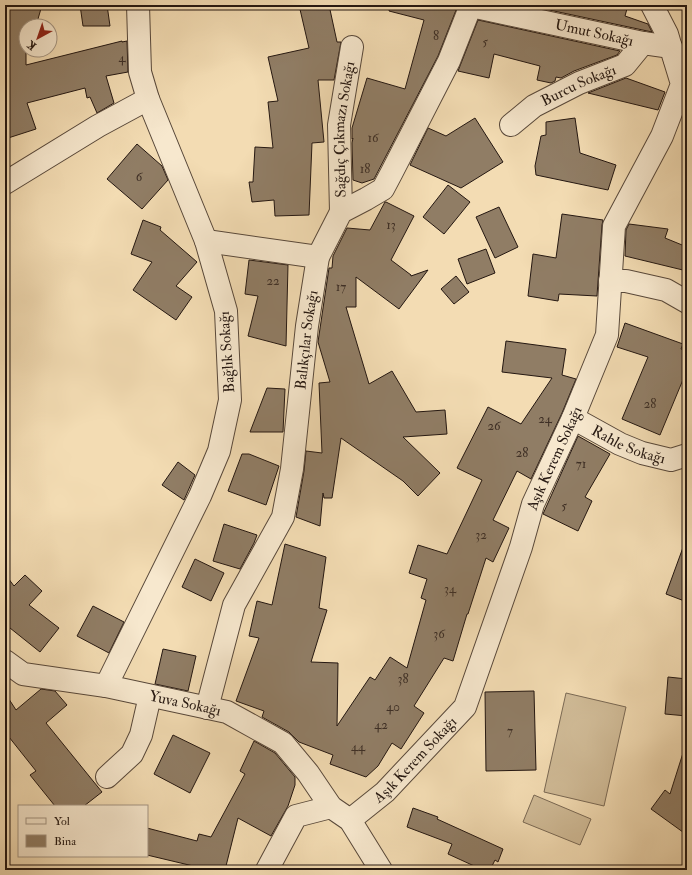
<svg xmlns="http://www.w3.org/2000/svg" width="692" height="875" viewBox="0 0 692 875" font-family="'IM FELL Double Pica',serif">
	<rect width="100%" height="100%" fill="#f3dcb3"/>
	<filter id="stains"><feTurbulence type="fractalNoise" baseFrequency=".005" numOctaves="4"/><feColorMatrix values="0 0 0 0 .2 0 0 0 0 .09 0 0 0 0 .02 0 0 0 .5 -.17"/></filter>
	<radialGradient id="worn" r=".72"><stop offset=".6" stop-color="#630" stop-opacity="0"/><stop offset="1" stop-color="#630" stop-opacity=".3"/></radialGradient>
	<!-- pitch -->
	<g fill="#d0bb97" stroke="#7a6954">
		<path d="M 566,693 L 626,707 L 604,806 L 544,792 Z"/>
		<path d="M 534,795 L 591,819 L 580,845 L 523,822 Z"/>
	</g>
	<!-- building -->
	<g fill="#907d65" stroke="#241711">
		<path d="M 11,5 L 42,5 L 36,26 L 26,26 L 26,65 L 122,41 L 122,42 L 127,41 L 128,72 L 106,76 L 114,103 L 97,113 L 90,97 L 87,98 L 85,88 L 27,103 L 36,129 L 5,139 L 5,27 Z"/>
		<path d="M 80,5 L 107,5 L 110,26 L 83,26 Z"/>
		<path d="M 299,5 L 329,5 L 337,42 L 341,42 L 334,80 L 318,80 L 324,142 L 312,143 L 309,215 L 275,216 L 274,200 L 252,202 L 249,182 L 253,182 L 255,147 L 273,148 L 268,102 L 278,101 L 268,57 L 309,48 Z"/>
		<path d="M 390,5 L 458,5 L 438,56 L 374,179 L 362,183 L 353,180 L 352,143 L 353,138 L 352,139 L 352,128 L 367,78 L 405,89 L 424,20 L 389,11 Z"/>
		<path d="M 526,5 L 628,5 L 625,16 L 648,24 L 652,32 Z"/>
		<path d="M 478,20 L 620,51 L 617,55 L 574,71 L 561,78 L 556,77 L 555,81 L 551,83 L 537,80 L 540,66 L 494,54 L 489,78 L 458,71 Z"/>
		<path d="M 626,78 L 665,92 L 658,110 L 588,93 Z"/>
		<path d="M 475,118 L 503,162 L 461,188 L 410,165 L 428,128 L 446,136 Z"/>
		<path d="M 575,118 L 580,153 L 616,165 L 608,190 L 536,175 L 535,166 L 541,136 L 546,135 L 546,122 Z"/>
		<path d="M 137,144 L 162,166 L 168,180 L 142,209 L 107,179 Z"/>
		<path d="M 448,185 L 470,202 L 444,234 L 423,217 Z"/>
		<path d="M 385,202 L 386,202 L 414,216 L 391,260 L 411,275 L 411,276 L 428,270 L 399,309 L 356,277 L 356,307 L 346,307 L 369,384 L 392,371 L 416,412 L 445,410 L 447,434 L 403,437 L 440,473 L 418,496 L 403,481 L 341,438 L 332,498 L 324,498 L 323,493 L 320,526 L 296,517 L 304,471 L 306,451 L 322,453 L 319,383 L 330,382 L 318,342 L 329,268 L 332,268 L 333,256 L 347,228 L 370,230 Z"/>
		<path d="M 499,207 L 518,247 L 495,258 L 476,217 Z"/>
		<path d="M 562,214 L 603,220 L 602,225 L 597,296 L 559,294 L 558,301 L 528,296 L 533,254 L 556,258 Z"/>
		<path d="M 143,220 L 161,227 L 160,230 L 197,262 L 176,286 L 192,297 L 176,320 L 133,290 L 152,262 L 131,254 Z"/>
		<path d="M 629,224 L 668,229 L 665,238 L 687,247 L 687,271 L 625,256 L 626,230 Z"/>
		<path d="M 486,249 L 495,273 L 467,284 L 458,259 Z"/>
		<path d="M 249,260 L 288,265 L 286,346 L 248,336 L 258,296 L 245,294 Z"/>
		<path d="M 456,276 L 469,292 L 454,304 L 441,289 Z"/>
		<path d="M 625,323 L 683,344 L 681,349 L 687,351 L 687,370 L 660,435 L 622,419 L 648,357 L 617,347 Z"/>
		<path d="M 506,341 L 566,349 L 562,375 L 576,379 L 562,413 L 531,479 L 517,471 L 493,520 L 509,528 L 493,562 L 486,558 L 468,614 L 467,614 L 453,661 L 444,658 L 414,706 L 424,713 L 401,749 L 392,743 L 378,766 L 366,777 L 330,764 L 333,755 L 299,742 L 289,732 L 262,717 L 264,711 L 236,701 L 259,638 L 249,636 L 257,601 L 272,605 L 285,544 L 326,557 L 319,608 L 327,610 L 311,662 L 338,663 L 337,726 L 370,677 L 375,680 L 390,657 L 407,668 L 426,600 L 421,598 L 427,579 L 409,573 L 418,545 L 447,554 L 482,480 L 457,468 L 488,407 L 521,424 L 552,378 L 502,372 Z"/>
		<path d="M 267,388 L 285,389 L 283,432 L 250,432 Z"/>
		<path d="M 578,436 L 610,454 L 585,497 L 592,501 L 578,531 L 543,514 Z"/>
		<path d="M 242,454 L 249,454 L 279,466 L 266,505 L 228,491 Z"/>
		<path d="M 178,462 L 195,475 L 184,500 L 162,485 Z"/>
		<path d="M 224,524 L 257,535 L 254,543 L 240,569 L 213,561 Z"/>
		<path d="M 685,542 L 687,543 L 687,602 L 666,594 Z"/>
		<path d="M 195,559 L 224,573 L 211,601 L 182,587 Z"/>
		<path d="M 5,574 L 14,586 L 25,575 L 42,591 L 29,605 L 59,628 L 40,652 L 5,624 Z"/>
		<path d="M 93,606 L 124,622 L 109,653 L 77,636 Z"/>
		<path d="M 163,649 L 196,656 L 188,691 L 155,684 Z"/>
		<path d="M 668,677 L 687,679 L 687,716 L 665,714 Z"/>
		<path d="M 41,689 L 55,691 L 67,705 L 46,723 L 102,792 L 84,806 L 55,806 L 30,775 L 36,771 L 5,732 L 5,693 L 16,710 Z"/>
		<path d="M 534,691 L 536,770 L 486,771 L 485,692 Z"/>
		<path d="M 173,735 L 210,753 L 190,793 L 154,774 Z"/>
		<path d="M 254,741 L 275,753 L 295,777 L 295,785 L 288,806 L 271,836 L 238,818 L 225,870 L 210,870 L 147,855 L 147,828 L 197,841 L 199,834 L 211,837 L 245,774 L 240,771 Z"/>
		<path d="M 683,753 L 687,754 L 687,835 L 651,809 L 665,790 L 670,794 Z"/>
		<path d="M 413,808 L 438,817 L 437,819 L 503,849 L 498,862 L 495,860 L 490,870 L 483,870 L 448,854 L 452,844 L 407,827 Z"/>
	</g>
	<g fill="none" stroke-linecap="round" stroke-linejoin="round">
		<defs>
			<g id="minor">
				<path d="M 652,5 L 667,34 L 674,58"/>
				<path id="s1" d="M 471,6 L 643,43 L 671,47"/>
				<path id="s2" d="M 511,125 L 534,106 L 579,83 L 625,65 L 643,43"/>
				<path d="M 5,183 L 98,126 L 148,99"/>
				<path id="s3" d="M 341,212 L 339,125 L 352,47"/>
				<path d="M 206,241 L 318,257"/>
				<path d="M 610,281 L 626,281 L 666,290 L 687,302"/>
				<path id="s4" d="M 573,418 L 620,444 L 642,453 L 671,460 L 687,455"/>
				<path id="s5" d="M 5,661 L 23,674 L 106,686 L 227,712 L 283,743 L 308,773 L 331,807 L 350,820 L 381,870"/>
				<path d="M 106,686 L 200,496 L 219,451 L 230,400 L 226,311 L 206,241 L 148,99 L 140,72 L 138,5"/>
				<path id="s6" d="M 207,708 L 234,605 L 283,517 L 292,469 L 307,326 L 318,257 L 341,212 L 366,199 L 383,189 L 392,172 L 449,61 L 471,5"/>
				<path d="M 107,777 L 132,754 L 141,735 L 150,696"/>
				<path id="s7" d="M 350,820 L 385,792 L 465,707 L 521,547 L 533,504 L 573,418 L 607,335 L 614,226 L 662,136 L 682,84 L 675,61"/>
				<path d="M 267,870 L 296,816 L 331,807"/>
			</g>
		</defs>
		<!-- minor casing -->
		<use href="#minor" stroke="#58483a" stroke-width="24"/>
		<!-- minor -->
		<use href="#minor" stroke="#f7e8ce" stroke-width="22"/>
	</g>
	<g text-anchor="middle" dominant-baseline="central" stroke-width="3" stroke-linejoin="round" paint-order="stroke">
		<!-- number labels -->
		<g font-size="13" fill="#3f3026">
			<text x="436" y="36">8</text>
			<text x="485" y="42">5</text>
			<text x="122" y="58">4</text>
			<text x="373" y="138">16</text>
			<text x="365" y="169">18</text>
			<text x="139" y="177">6</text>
			<text x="391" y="225">13</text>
			<text x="273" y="281">22</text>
			<text x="341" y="287">17</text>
			<text x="650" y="404">28</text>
			<text x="545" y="419">24</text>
			<text x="494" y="426">26</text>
			<text x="522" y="453">28</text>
			<text x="581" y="464">71</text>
			<text x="564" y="506">5</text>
			<text x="481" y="535">32</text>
			<text x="450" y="589">34</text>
			<text x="439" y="634">36</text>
			<text x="403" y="679">38</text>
			<text x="393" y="707">40</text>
			<text x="381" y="725">42</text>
			<text x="510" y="731">7</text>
			<text x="358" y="747">44</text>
		</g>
		<!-- street labels -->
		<g font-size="15" fill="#241711" stroke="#f7e8ce">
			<text stroke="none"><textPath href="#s1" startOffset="126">Umut Sokağı</textPath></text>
			<text stroke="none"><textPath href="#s2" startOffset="79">Burcu Sokağı</textPath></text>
			<text stroke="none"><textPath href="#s3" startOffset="83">Sağdıç Çıkmazı Sokağı</textPath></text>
			<text stroke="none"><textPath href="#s6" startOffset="386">Balıkçılar Sokağı</textPath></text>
			<text transform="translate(227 352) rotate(-94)">Bağlık Sokağı</text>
			<text stroke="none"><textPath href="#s4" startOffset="62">Rahle Sokağı</textPath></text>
			<text stroke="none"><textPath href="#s7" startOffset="426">Aşık Kerem Sokağı</textPath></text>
			<text stroke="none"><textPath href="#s5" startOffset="187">Yuva Sokağı</textPath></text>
			<text stroke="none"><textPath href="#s7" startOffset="89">Aşık Kerem Sokağı</textPath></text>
		</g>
	</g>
	<!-- margin -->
	<rect width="692" height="875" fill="none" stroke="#f3dcb3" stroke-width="20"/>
	<rect x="6" y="6" width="680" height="863" fill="none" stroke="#241711" stroke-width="2"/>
	<rect x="10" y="10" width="672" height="855" fill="none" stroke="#241711"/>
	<!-- legend -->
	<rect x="18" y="805" width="130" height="52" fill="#f7e8ce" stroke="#a39482"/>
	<rect x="26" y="818" width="20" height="6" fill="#f7e8ce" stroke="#a39482"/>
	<text x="54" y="825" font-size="12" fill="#241711">Yol</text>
	<rect x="26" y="835" width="20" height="12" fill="#907d65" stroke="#a39482"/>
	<text x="54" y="845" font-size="12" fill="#241711">Bina</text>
	<!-- north arrow -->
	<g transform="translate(38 38) rotate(220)"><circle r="19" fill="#f7e8ce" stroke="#a39482"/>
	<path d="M0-3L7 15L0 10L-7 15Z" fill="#8f2418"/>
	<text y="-6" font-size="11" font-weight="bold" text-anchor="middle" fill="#241711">K</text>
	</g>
	<rect width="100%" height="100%" filter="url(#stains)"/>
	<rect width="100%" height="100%" fill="url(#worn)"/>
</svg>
